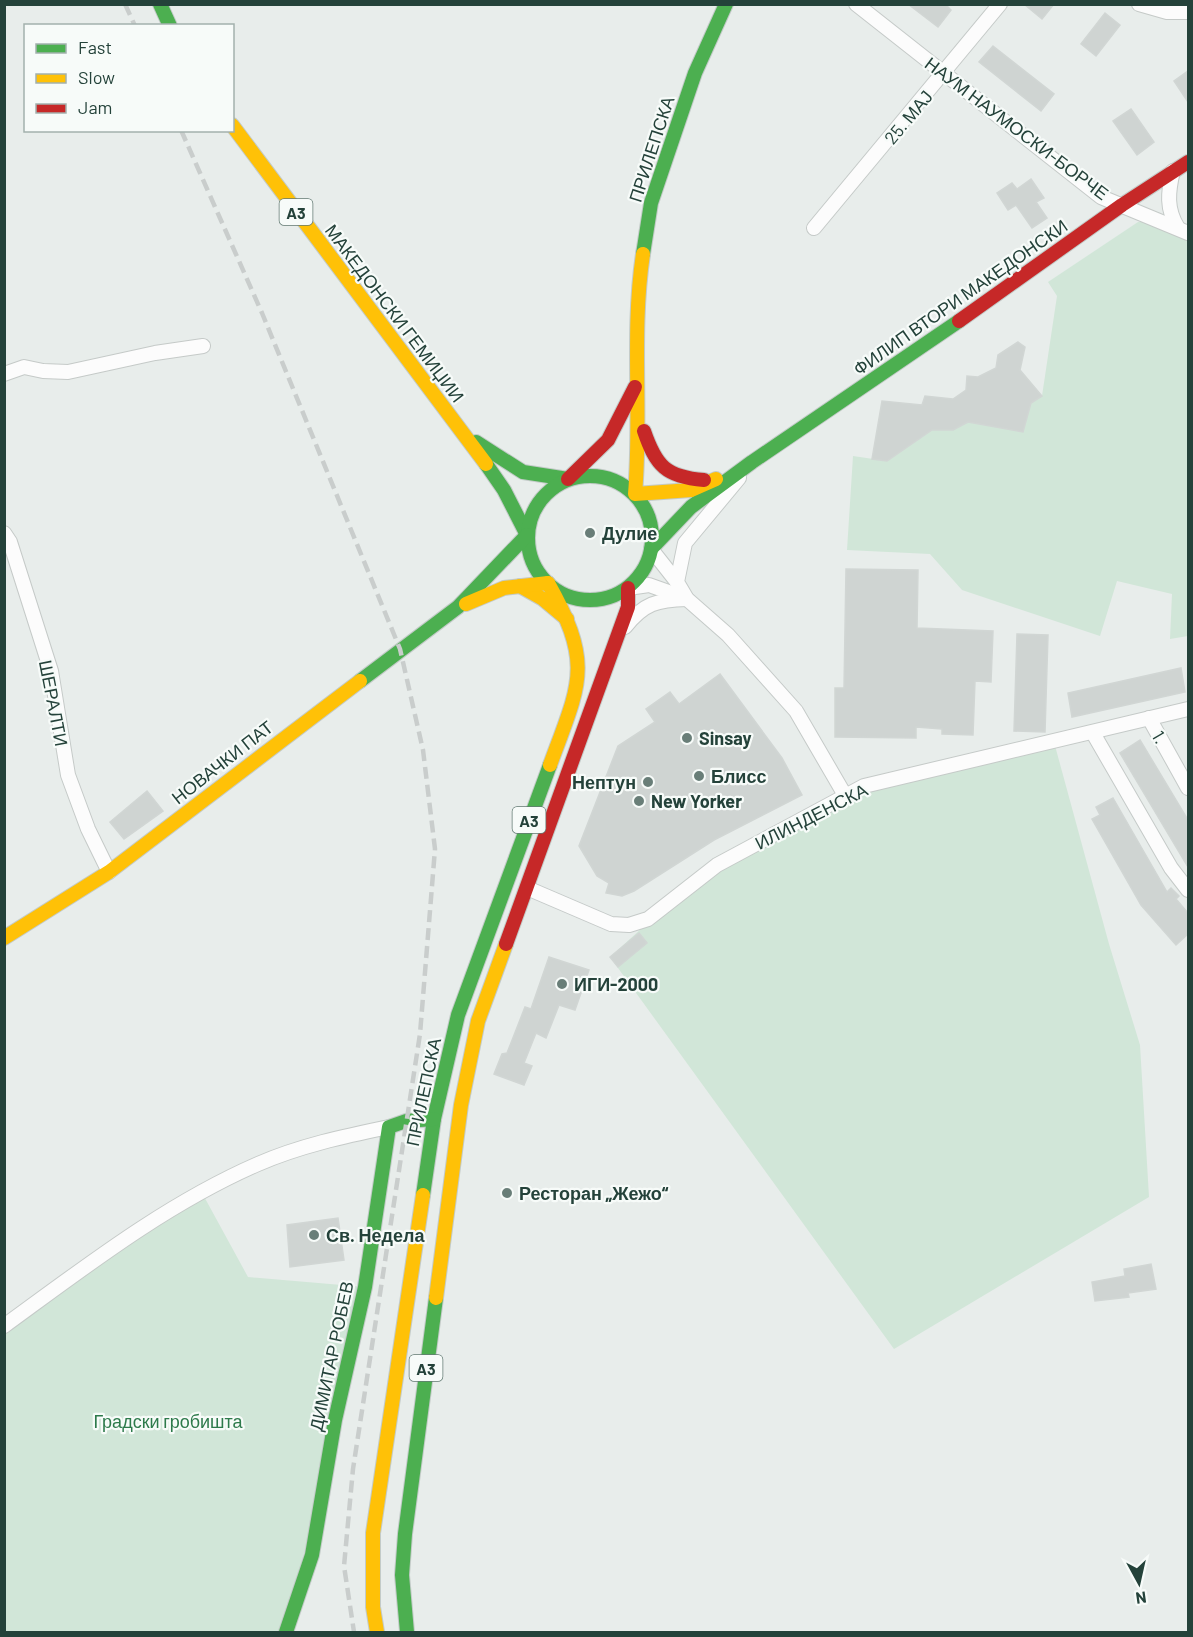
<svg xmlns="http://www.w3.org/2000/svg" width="1193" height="1637" viewBox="0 0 1193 1637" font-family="Barlow,sans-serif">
	<rect width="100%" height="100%" fill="#e8edeb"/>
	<!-- green -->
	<g fill="#d1e6d8">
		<path d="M 1160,221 L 1188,233 L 1188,636 L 1170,639 L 1172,594 L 1117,581 L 1100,636 L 962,590 L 930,554 L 847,550 L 853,456 L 887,461 L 932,430 L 953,430 L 968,422 L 1023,432 L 1031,403 L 1042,396 L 1057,296 L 1048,282 L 1138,222 Z"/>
		<path d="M 1054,742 L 1109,944 L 1140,1045 L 1149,1197 L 894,1349 L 610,957 L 694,881 L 864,786 Z"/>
		<path d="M 201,1191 L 248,1277 L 365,1287 L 286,1632 L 5,1632 L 4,1326 Z"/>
	</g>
	<!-- building -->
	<g fill="#cfd4d2" stroke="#d1d6d4" stroke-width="1.5">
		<path d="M 908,4 L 945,4 L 951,10 L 938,27 Z"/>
		<path d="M 1024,4 L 1054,4 L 1042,19 Z"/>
		<path d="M 1105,13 L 1120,25 L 1096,56 L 1081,44 Z"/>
		<path d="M 993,46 L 1054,94 L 1041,111 L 979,62 Z"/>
		<path d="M 1188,71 L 1188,102 L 1174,81 Z"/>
		<path d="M 1131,109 L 1154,142 L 1137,155 L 1113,121 Z"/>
		<path d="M 1031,179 L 1044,198 L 1036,202 L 1047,218 L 1032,228 L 1016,205 L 1008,210 L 997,193 L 1012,183 L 1017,189 Z"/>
		<path d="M 1018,342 L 1025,347 L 1020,370 L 1042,396 L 1031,403 L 1023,432 L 968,422 L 953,430 L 932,430 L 887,461 L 872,459 L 882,401 L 922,405 L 925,396 L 953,399 L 966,390 L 967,376 L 978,377 L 996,368 L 998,355 Z"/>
		<path d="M 846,569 L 918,570 L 917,628 L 993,631 L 991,682 L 975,681 L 973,735 L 942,734 L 942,729 L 916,727 L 916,738 L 835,737 L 835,688 L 844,688 Z"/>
		<path d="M 1017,634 L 1048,635 L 1045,732 L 1014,731 Z"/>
		<path d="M 1181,668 L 1185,692 L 1072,717 L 1068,693 Z"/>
		<path d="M 720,674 L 782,758 L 802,795 L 714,840 L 634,891 L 622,896 L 606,893 L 609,883 L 597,876 L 579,846 L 618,746 L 655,722 L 646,709 L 670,692 L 679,704 Z"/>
		<path d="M 1140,740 L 1188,820 L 1188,867 L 1120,753 Z"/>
		<path d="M 147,791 L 163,811 L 124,839 L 110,822 Z"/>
		<path d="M 1113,798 L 1167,892 L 1171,888 L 1179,896 L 1176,899 L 1188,913 L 1188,934 L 1176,945 L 1141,905 L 1092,819 L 1100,815 L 1096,807 Z"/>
		<path d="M 639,933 L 647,943 L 618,967 L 610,957 Z"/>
		<path d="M 549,957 L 589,970 L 575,1010 L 559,1005 L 546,1038 L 536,1033 L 524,1063 L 532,1066 L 524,1085 L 494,1074 L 502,1054 L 507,1053 L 525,1007 L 531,1009 Z"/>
		<path d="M 338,1218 L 344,1260 L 290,1267 L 287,1225 Z"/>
		<path d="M 1151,1264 L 1156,1289 L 1128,1293 L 1129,1297 L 1095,1301 L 1092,1282 L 1125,1276 L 1124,1269 Z"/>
	</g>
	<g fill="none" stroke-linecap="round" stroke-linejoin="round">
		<defs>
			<g id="street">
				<path d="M 856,4 L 1101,197 L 1188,233"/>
				<path d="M 1139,4 L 1167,12 L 1188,12"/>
				<path d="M 1173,171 C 1168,192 1166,209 1178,228"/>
				<path d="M 814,228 L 1000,4"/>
				<path d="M 4,374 L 24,367 L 43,371 L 68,372 L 155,353 L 203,346"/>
				<path d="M 739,478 L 685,543 L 677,582 L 687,599 L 728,635 L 796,711 L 846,797"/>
				<path d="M 4,533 L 10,542 L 51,671 L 68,775 L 88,829 L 109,872"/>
				<path d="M 651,549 L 677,582"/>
				<path d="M 628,588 L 649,585 L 680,596"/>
				<path d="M 625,627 C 644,603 657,600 687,599"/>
				<path d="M 1149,718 L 1188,788"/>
				<path d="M 1093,733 L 1171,868 L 1188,890"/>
				<path d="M 527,888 L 611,924 L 629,925 L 648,919 L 717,865 L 864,786 L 1188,709"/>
				<path d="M 4,1326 C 85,1267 166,1204 258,1164 C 299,1146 345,1136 389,1127"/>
			</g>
			<g id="fast">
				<path d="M 160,4 L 170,26"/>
				<path d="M 643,254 L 651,203 L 695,73 L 726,4"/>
				<path d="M 476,442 L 523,472 L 568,479"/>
				<path d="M 486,464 L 504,490 L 527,535"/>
				<circle cx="590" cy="538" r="62"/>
				<path d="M 651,549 L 691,507 L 752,462 L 959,321"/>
				<path d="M 360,681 L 458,607 L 527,535"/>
				<path d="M 423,1195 L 434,1119 L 458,1015 L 550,765"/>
				<path d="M 286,1632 L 312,1555 L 335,1420 L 365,1287 L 389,1127 L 406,1121 L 434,1119"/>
				<path d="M 407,1632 L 402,1575 L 405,1534 L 436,1298"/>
			</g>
			<g id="slow">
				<path d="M 232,125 L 486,464"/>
				<path d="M 643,254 C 631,333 642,414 635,494 L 691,490 L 716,479"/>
				<path d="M 548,583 C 594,665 580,683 550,765"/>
				<path d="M 520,586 L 543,599 L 567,619"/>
				<path d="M 466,604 L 504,588 L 548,583"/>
				<path d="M 4,938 L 109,872 L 360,681"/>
				<path d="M 436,1298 L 461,1105 L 478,1021 L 506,944"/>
				<path d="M 377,1632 L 373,1607 L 373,1533 L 423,1195"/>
			</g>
			<g id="jam">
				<path d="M 959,321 L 1122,205 L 1188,162"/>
				<path d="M 644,431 C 656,466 666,477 704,480"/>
				<path d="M 568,479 L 608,440 L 635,387"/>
				<path d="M 506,944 L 628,607 L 628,588"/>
			</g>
		</defs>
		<!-- street casing -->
		<use href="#street" stroke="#c5cac8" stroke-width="16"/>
		<!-- fast casing -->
		<use href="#fast" stroke="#c3cbc8" stroke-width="16"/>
		<!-- slow casing -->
		<use href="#slow" stroke="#c3cbc8" stroke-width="16"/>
		<!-- jam casing -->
		<use href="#jam" stroke="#c3cbc8" stroke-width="16"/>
		<!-- street -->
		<use href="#street" stroke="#fcfcfc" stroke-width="14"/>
		<!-- fast -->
		<use href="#fast" stroke="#4caf50" stroke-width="14"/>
		<!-- slow -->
		<use href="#slow" stroke="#ffc107" stroke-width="14"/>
		<!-- jam -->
		<use href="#jam" stroke="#c62828" stroke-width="14"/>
		<!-- rail -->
		<g stroke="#c9cdcc" stroke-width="4.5" stroke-dasharray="12 6" stroke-linecap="butt">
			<path d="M 125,4 L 135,26"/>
			<path d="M 181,130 L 262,313 L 400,649 L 423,750 L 435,849 L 420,1034 L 353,1469 L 344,1566 L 354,1632"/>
		</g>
	</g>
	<!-- markers -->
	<g fill="#697e78" stroke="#f7fbf9" stroke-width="2">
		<circle cx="590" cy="533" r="6"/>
		<circle cx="687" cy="738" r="6"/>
		<circle cx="699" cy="776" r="6"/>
		<circle cx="648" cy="782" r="6"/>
		<circle cx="639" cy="801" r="6"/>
		<circle cx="562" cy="984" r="6"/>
		<circle cx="507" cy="1193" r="6"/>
		<circle cx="314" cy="1235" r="6"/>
	</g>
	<g text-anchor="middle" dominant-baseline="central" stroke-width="4.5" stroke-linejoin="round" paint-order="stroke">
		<!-- shield labels -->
		<g fill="#f7fbf9" stroke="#637a73" stroke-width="1.5">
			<rect x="279.5" y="199" width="33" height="26" rx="4.5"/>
			<rect x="512.5" y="807" width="33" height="26" rx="4.5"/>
			<rect x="409.5" y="1355" width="33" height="26" rx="4.5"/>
		</g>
		<g font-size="16" font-weight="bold" fill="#24423a">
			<text x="296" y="212">A3</text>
			<text x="529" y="820">A3</text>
			<text x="426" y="1368">A3</text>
		</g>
		<!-- street labels -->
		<g font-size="18" fill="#24423a" stroke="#f7fbf9">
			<text transform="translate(908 117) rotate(-50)">25. МАЈ</text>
			<text transform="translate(1017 128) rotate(37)">НАУМ НАУМОСКИ-БОРЧЕ</text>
			<text transform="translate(651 149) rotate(-72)">ПРИЛЕПСКА</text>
			<text transform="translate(960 297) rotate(-35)">ФИЛИП ВТОРИ МАКЕДОНСКИ</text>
			<text transform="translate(395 313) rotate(53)">МАКЕДОНСКИ ГЕМИЏИИ</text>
			<text transform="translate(54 703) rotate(79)">ШЕРАЛТИ</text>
			<text transform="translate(1160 737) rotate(60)">1.</text>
			<text transform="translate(222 762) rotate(-38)">НОВАЧКИ ПАТ</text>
			<text transform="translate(811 816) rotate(-27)">ИЛИНДЕНСКА</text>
			<text transform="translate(423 1092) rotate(-78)">ПРИЛЕПСКА</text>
			<text transform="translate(331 1356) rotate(-78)">ДИМИТАР РОБЕВ</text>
		</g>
		<!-- poi labels -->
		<g font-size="18" font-weight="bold" fill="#24423a" stroke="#f7fbf9" text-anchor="start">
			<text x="602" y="533">Дулие</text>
			<text x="699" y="738">Sinsay</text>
			<text x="711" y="776">Блисс</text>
			<text x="636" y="782" text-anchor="end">Нептун</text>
			<text x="651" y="801">New Yorker</text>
			<text x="574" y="984">ИГИ-2000</text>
			<text x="519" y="1193">Ресторан „Жежо“</text>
			<text x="326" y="1235">Св. Недела</text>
		</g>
		<!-- park labels -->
		<g font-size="18" fill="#2d7a4b" stroke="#f7fbf9">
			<text x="168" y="1421">Градски гробишта</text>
		</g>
	</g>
	<!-- border -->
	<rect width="1193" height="1637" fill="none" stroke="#24423a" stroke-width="12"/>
	<!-- legend -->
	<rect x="24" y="24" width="210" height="108" fill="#f7fbf9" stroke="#a3b1ad" stroke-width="1.5"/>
	<rect x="36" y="44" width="30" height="9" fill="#4caf50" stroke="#a3b1ad" stroke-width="1.5"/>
	<text x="78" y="54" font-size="18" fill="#24423a">Fast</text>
	<rect x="36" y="74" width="30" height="9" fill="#ffc107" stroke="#a3b1ad" stroke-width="1.5"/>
	<text x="78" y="84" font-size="18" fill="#24423a">Slow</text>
	<rect x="36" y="104" width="30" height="9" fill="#c62828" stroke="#a3b1ad" stroke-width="1.5"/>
	<text x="78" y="114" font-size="18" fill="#24423a">Jam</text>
	<!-- north arrow -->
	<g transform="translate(1139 1583) rotate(172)" stroke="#f7fbf9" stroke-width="4.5" paint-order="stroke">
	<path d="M0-4.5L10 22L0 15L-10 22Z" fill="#24423a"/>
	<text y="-9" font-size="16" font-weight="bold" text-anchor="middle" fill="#24423a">N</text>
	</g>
</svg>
